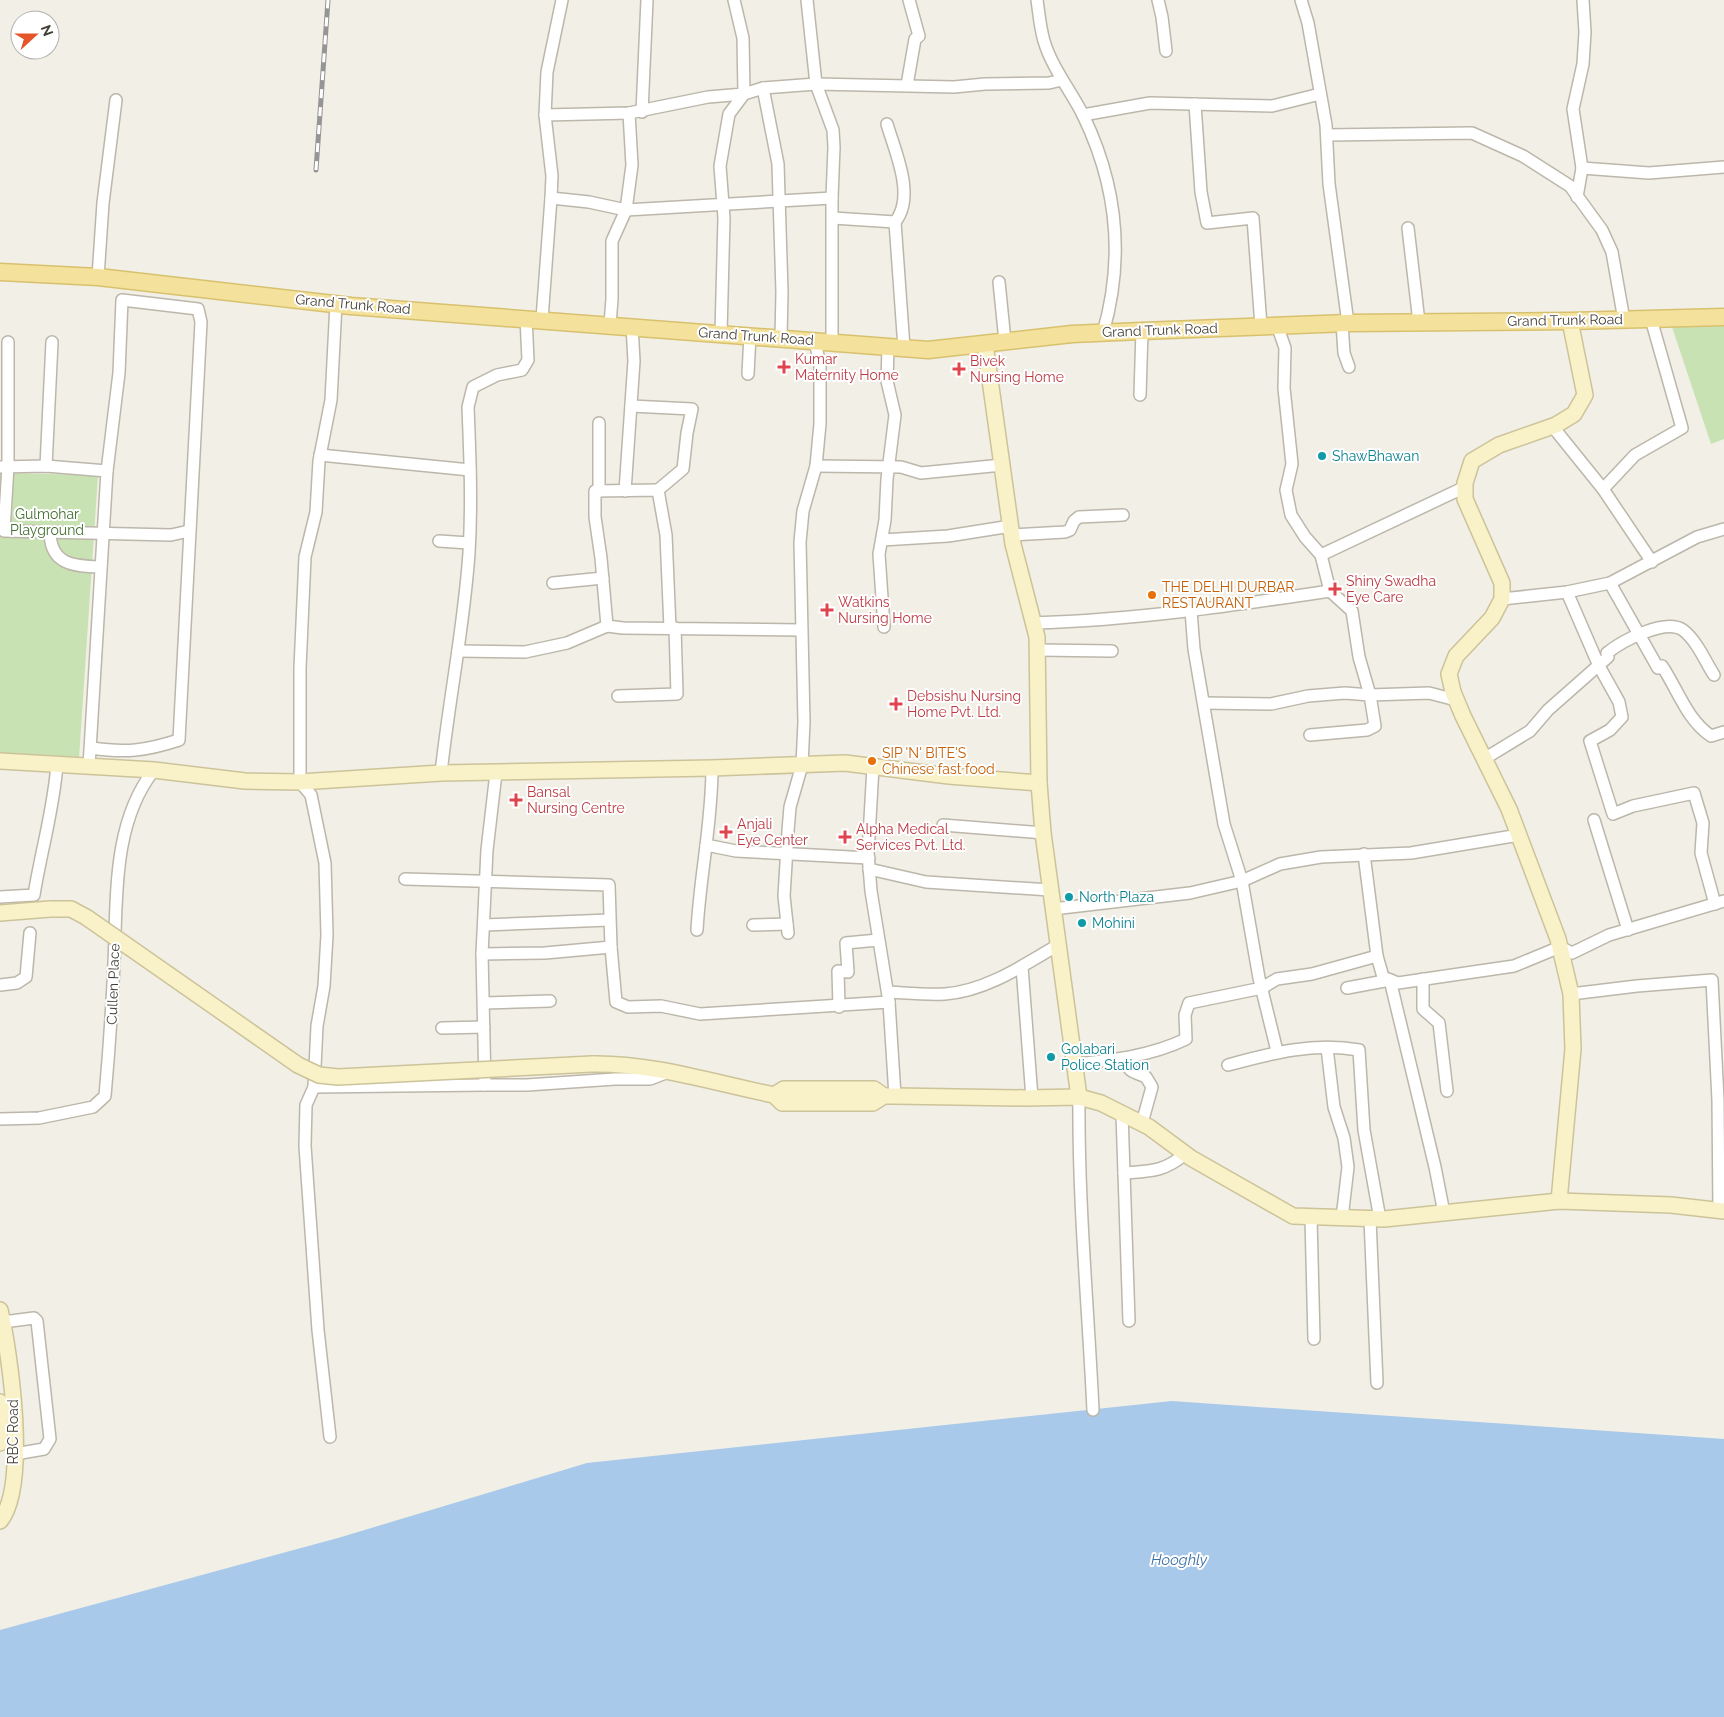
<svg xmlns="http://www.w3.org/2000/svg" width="1724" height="1717" viewBox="0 0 1724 1717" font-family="Raleway,sans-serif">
	<rect width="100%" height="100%" fill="#f1efe6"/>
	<!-- green -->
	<g fill="#c9e2b3">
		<path d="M 1724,323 L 1724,439 L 1711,444 L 1671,324 Z"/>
		<path d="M 0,473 L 98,475 L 79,758 L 0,759 Z"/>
	</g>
	<!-- water -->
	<path fill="#a8c9e9" d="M 1172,1401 L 1724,1439 L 1724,1717 L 0,1717 L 0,1630 L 338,1538 L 587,1463 Z"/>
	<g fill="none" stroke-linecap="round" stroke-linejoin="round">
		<defs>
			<g id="street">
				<path d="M 807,0 L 816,84 L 833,130 L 834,147 L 832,198 L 832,342"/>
				<path d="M 1037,0 C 1039,13 1040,28 1044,41 C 1052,68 1071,91 1083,115 C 1117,185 1125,257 1103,333"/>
				<path d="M 1158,0 L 1162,17 L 1166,51"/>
				<path d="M 1301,0 L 1308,23 L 1326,125 L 1329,184 L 1348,323"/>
				<path d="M 907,85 L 915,39 L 919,36 L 909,0"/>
				<path d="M 763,88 L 816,84 L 954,87 L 985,84 L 1049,83 L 1062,80"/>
				<path d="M 1195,104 L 1201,192 L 1207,223 L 1253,218 L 1261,326"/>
				<path d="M 642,112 L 647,0"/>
				<path d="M 545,115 L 629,113 L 708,97 L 744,94 L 743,38 L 734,0"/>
				<path d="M 1083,115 L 1150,103 L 1272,106 L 1320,94"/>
				<path d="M 887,124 C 895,152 916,196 895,222"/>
				<path d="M 1327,135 L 1472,133 L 1523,156 L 1570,186 L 1602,230 L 1612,252 L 1624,320"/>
				<path d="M 1582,168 L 1649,173 L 1724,167"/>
				<path d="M 1577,197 L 1582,168 L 1573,109 L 1583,64 L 1585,32 L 1583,0"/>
				<path d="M 551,198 L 589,202 L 626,210 L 832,198"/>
				<path d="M 833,218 L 895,222 L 904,348"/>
				<path d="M 1408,228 L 1419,322"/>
				<path d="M 98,277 L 103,203 L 116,100"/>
				<path d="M 999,282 L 1005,341"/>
				<path d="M 542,319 L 551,198 L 552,176 L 545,115 L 547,72 L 562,0"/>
				<path d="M 1342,323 L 1344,353 L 1349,367"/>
				<path d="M 610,324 L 612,299 L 612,241 L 626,210 L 632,165 L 629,113"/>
				<path d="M 1277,325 L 1285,348 L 1284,388 L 1292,464 L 1286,490 L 1291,515 L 1305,537 L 1321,555"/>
				<path d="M 721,333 L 724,218 L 720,166 L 729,114 L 744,94 L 763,88 L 778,164 L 782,292 L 781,337"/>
				<path d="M 8,342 L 8,466 L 4,531 L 171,535 L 189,531"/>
				<path d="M 748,374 L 750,335"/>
				<path d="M 1140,395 L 1142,331"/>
				<path d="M 631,406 L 692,409 L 687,433 L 683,469 L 658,490"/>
				<path d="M 599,423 L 599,491"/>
				<path d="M 1553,427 L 1603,489 L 1652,562"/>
				<path d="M 320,455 L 470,470"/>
				<path d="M 46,466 L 52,342"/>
				<path d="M 816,466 L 901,467 L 921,473 L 1002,465"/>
				<path d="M 0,467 L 46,466 L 107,471"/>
				<path d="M 1603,489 L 1635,455 L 1682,428 L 1651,319"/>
				<path d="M 625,491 L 634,361 L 632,326"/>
				<path d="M 50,533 C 51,565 74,566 100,567"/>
				<path d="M 1012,535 L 1065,532 L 1070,530 L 1074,521 L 1079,517 L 1123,515"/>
				<path d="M 882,540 L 948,536 L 1011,526"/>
				<path d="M 439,541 L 469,543"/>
				<path d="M 553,583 L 603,578"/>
				<path d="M 1610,583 L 1658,668 L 1662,666 C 1678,690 1687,720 1711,736 L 1724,732"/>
				<path d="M 1567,592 L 1599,666 L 1619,702 L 1622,717 L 1610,730 L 1590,741 L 1613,814 L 1633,806 L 1694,793 L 1703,823 L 1701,853 L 1715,904"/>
				<path d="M 1502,599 L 1567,592 L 1610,583 L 1697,537 L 1724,529"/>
				<path d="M 1191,611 L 1194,649 L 1224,824 L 1242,881 L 1259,978 L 1277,1051"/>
				<path d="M 1033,623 C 1135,620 1230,606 1330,591"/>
				<path d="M 884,627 L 879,554 L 885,520 L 887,479 L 895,415 L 887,381 L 888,347"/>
				<path d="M 670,628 L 666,535 L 658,490 L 595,491 L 595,517 L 601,558 L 607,626 L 623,628 L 801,630"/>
				<path d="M 1037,650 L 1112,651"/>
				<path d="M 458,651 L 525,652 L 567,643 L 607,626"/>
				<path d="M 618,696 L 677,694 L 675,628"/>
				<path d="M 1456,700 L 1429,693 L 1370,695 L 1359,657 L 1352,611 L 1330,591 L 1321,555 L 1465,487"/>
				<path d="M 1204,703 L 1271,704 L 1308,696 L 1345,693 L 1370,695 L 1375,726 L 1367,730 L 1310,735"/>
				<path d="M 1484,759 L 1530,731 L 1548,710 L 1608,657 L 1607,653 C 1622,641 1665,618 1683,630 C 1697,641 1705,661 1714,675"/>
				<path d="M 89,766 L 107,471 L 119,373 L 122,300 L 198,309 L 201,322 L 179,740 C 145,751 126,753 91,748"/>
				<path d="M 873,767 L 868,854 L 871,891 L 889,1002 L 895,1096"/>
				<path d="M 441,773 C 449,699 464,627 469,553 C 472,504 470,456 468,407 L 473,387 L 497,375 L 522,370 L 528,360 L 526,318"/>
				<path d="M 496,773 L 487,850 L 482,954 L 485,1085 L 527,1085 L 615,1079 L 650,1079 L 668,1072"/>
				<path d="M 1594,820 L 1628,930"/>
				<path d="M 943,825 L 1043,833"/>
				<path d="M 706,845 L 736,851 L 869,858"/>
				<path d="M 1364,854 L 1377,956 L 1383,977 L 1398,983 L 1514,966 L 1560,947 L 1572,953 L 1609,935 L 1724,901"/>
				<path d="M 869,869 L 926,882 L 1050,890"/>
				<path d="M 405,879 L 609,885 L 611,947 L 545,953 L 482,954"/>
				<path d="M 0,897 L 34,895 C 41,851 54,808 57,764"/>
				<path d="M 1053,909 L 1190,893 L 1242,881 L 1280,864 L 1321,857 L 1411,853 L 1519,835"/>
				<path d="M 484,925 L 609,920"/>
				<path d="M 753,925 L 787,924"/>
				<path d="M 697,930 C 700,875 712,823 712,768"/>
				<path d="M 788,933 L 784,896 L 788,831 L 790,807 L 802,765 L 804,722 L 800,542 L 803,511 L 816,466 L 820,424 L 820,366 L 815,340"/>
				<path d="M 611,947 L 616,1002 L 628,1007 L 661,1006 L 700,1014 L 889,1002"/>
				<path d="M 1022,967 L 1032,1098"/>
				<path d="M 1423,979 L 1423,1009 L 1439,1023 L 1447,1091"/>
				<path d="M 0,985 L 17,983 L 26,977 L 30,933"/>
				<path d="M 1347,988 L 1390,980 L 1435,1167 L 1444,1213"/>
				<path d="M 888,992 C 907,993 926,995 945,994 C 986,991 1024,965 1058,945"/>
				<path d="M 1571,994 L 1637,986 L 1712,980 L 1718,1100 L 1719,1211"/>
				<path d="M 484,1003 L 550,1001"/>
				<path d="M 839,1007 L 838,971 L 848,972 L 846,943 L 878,940"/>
				<path d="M 442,1028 L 484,1027"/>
				<path d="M 1327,1048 L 1334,1107 L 1344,1138 L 1348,1167 L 1342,1218"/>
				<path d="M 1125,1058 C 1130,1075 1132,1070 1146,1077 L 1152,1087 L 1142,1123"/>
				<path d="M 1076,1064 C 1113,1060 1151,1056 1186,1039 L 1185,1015 L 1189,1003 L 1262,988 L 1277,979 L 1312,974 L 1377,956"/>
				<path d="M 1228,1065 C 1272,1053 1314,1042 1359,1050 L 1364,1130 L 1380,1219"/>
				<path d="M 314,1087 L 485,1085"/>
				<path d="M 1079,1097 C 1078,1201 1088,1305 1093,1410"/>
				<path d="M 1122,1114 L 1129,1321"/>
				<path d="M 0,1119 L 39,1118 L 93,1107 L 105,1096 C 109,1052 112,1008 114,963 C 117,899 112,823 154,770"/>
				<path d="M 1124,1173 C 1150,1171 1164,1172 1185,1154"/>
				<path d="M 1311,1218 L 1314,1339"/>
				<path d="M 1370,1219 L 1377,1383"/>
				<path d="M 3,1322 L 34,1318 L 37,1321 L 50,1439 L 44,1449 L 15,1454"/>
				<path d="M 330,1437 L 318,1330 L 305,1146 L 306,1105 L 314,1087 L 317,1026 L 324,986 L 327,935 L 325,863 L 311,795 L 300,782 L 300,668 L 305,557 L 316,512 L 319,461 L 331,400 L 336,304"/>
			</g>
			<g id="secondary">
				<path d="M 985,344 L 1013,544 L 1037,637 L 1039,783 L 1043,833 L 1079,1097"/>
				<path d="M 0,761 L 154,770 L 245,781 L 300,782 L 441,773 L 712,768 L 845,763 L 949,776 L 1039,783"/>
				<path d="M 0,913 L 50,909"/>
				<path d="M 592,1064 C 654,1063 714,1083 774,1095 L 782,1103 L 873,1103 L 884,1096 L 895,1096 L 1025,1098 L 1079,1097 L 1101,1103 L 1149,1127 L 1191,1158 L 1293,1216 L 1384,1219 L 1559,1201 L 1671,1205 L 1724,1211"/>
				<path d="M 774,1095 L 784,1089 L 874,1089 L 884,1096"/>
				<path d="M 1559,1201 L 1573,1049 L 1571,994 L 1558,939 L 1509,809 L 1463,716 L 1453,692 L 1449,674 L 1456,656 L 1492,618 L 1502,599 L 1502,583 L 1465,499 L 1465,483 L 1472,461 L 1499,445 L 1556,425 L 1574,414 L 1585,395 L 1570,321"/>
				<path d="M 0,1310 C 10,1354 29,1486 0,1521"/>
				<path d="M 0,1402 L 0,1443"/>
			</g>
			<path id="primary" d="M 0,272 L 98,277 L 351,306 L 928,350 L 1072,334 L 1142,331 L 1348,323 L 1570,321 L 1724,317"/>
		</defs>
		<!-- street casing -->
		<use href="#street" stroke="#bcb7aa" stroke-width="14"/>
		<!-- secondary casing -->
		<use href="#secondary" stroke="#cdc39a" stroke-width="18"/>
		<!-- primary casing -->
		<use href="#primary" stroke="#d8c16e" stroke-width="19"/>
		<!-- street -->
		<use href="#street" stroke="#fff" stroke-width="11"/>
		<!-- secondary -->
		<use href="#secondary" stroke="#f9f1c8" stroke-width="15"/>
		<!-- primary -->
		<use href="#primary" stroke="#f4e29c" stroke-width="16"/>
		<defs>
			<path id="rail" d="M 316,170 L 328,0"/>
		</defs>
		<!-- rail casing -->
		<use href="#rail" stroke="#959595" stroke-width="5"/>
		<!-- rail -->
		<use href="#rail" stroke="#fff" stroke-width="3" stroke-dasharray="9" stroke-linecap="butt"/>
		<defs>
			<path id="secondary-bridge" d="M 50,909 L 71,909 L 86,917 L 298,1065 L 319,1075 L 338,1077 L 592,1064"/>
		</defs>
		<!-- secondary-bridge casing -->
		<use href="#secondary-bridge" stroke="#cdc39a" stroke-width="18" stroke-linecap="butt"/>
		<!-- secondary-bridge -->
		<use href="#secondary-bridge" stroke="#f9f1c8" stroke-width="15"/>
	</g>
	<!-- markers -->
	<g fill="#e0444e" stroke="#fff" stroke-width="2">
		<path d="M781.5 359.5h5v5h5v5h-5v5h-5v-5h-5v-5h5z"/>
		<path d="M956.5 361.5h5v5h5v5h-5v5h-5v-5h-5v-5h5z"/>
		<path d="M1332.5 581.5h5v5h5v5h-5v5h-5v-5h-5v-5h5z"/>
		<path d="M824.5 602.5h5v5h5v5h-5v5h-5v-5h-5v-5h5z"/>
		<path d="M893.5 696.5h5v5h5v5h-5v5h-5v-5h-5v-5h5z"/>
		<path d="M513.5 792.5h5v5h5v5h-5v5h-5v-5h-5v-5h5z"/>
		<path d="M723.5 824.5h5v5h5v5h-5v5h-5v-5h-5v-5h5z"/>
		<path d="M842.5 829.5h5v5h5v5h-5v5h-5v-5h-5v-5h5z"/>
	</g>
	<g fill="#0f9aa8" stroke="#fff" stroke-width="2">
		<circle cx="1322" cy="456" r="5"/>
		<circle cx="1069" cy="897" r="5"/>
		<circle cx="1082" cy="923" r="5"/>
		<circle cx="1051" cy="1057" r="5"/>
	</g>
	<g fill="#e8710a" stroke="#fff" stroke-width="2">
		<circle cx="1152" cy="595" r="5"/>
		<circle cx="872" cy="761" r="5"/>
	</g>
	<g text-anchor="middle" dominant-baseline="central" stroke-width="4" stroke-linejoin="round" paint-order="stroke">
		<!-- street labels -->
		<g font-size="14" fill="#433f36" stroke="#fff">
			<text transform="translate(353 304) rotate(5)">Grand Trunk Road</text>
			<text transform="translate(1565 320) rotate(-1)">Grand Trunk Road</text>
			<text transform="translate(1160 330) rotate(-2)">Grand Trunk Road</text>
			<text transform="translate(756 336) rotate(4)">Grand Trunk Road</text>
			<text transform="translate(113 984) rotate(-88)">Cullen Place</text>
			<text transform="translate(13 1432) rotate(-90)">RBC Road</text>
		</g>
		<!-- health labels -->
		<g font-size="14" fill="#be3a42" stroke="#fff" text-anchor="start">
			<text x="795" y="359">Kumar<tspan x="795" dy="16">Maternity Home</tspan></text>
			<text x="970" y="361">Bivek<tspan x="970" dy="16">Nursing Home</tspan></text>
			<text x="1346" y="581">Shiny Swadha<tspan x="1346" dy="16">Eye Care</tspan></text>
			<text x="838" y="602">Watkins<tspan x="838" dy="16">Nursing Home</tspan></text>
			<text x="907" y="696">Debsishu Nursing<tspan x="907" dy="16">Home Pvt. Ltd.</tspan></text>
			<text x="527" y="792">Bansal<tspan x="527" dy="16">Nursing Centre</tspan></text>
			<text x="737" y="824">Anjali<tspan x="737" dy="16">Eye Center</tspan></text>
			<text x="856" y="829">Alpha Medical<tspan x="856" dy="16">Services Pvt. Ltd.</tspan></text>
		</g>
		<!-- culture labels -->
		<g font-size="14" fill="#0d838f" stroke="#fff" text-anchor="start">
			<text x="1332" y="456">ShawBhawan</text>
			<text x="1079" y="897">North Plaza</text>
			<text x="1092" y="923">Mohini</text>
			<text x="1061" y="1049">Golabari<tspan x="1061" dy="16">Police Station</tspan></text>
		</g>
		<!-- park labels -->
		<g font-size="14" fill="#426f2f" stroke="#fff">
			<text x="47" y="514">Gulmohar<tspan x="47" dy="16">Playground</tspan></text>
		</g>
		<!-- food labels -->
		<g font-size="14" fill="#c56008" stroke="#fff" text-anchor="start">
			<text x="1162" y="587">THE DELHI DURBAR<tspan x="1162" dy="16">RESTAURANT</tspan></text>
			<text x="882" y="753">SIP 'N' BITE'S<tspan x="882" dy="16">Chinese fast food</tspan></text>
		</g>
		<!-- water labels -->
		<g font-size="15" font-style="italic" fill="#3a6fa5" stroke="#fff">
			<text x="1179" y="1560">Hooghly</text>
		</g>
	</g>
	<!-- north arrow -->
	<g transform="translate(35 35) rotate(69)"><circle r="24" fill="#ffffff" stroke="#b4b2af"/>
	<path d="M0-4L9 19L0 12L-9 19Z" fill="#e55529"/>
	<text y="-8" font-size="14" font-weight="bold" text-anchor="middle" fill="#433f36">N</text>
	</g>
</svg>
